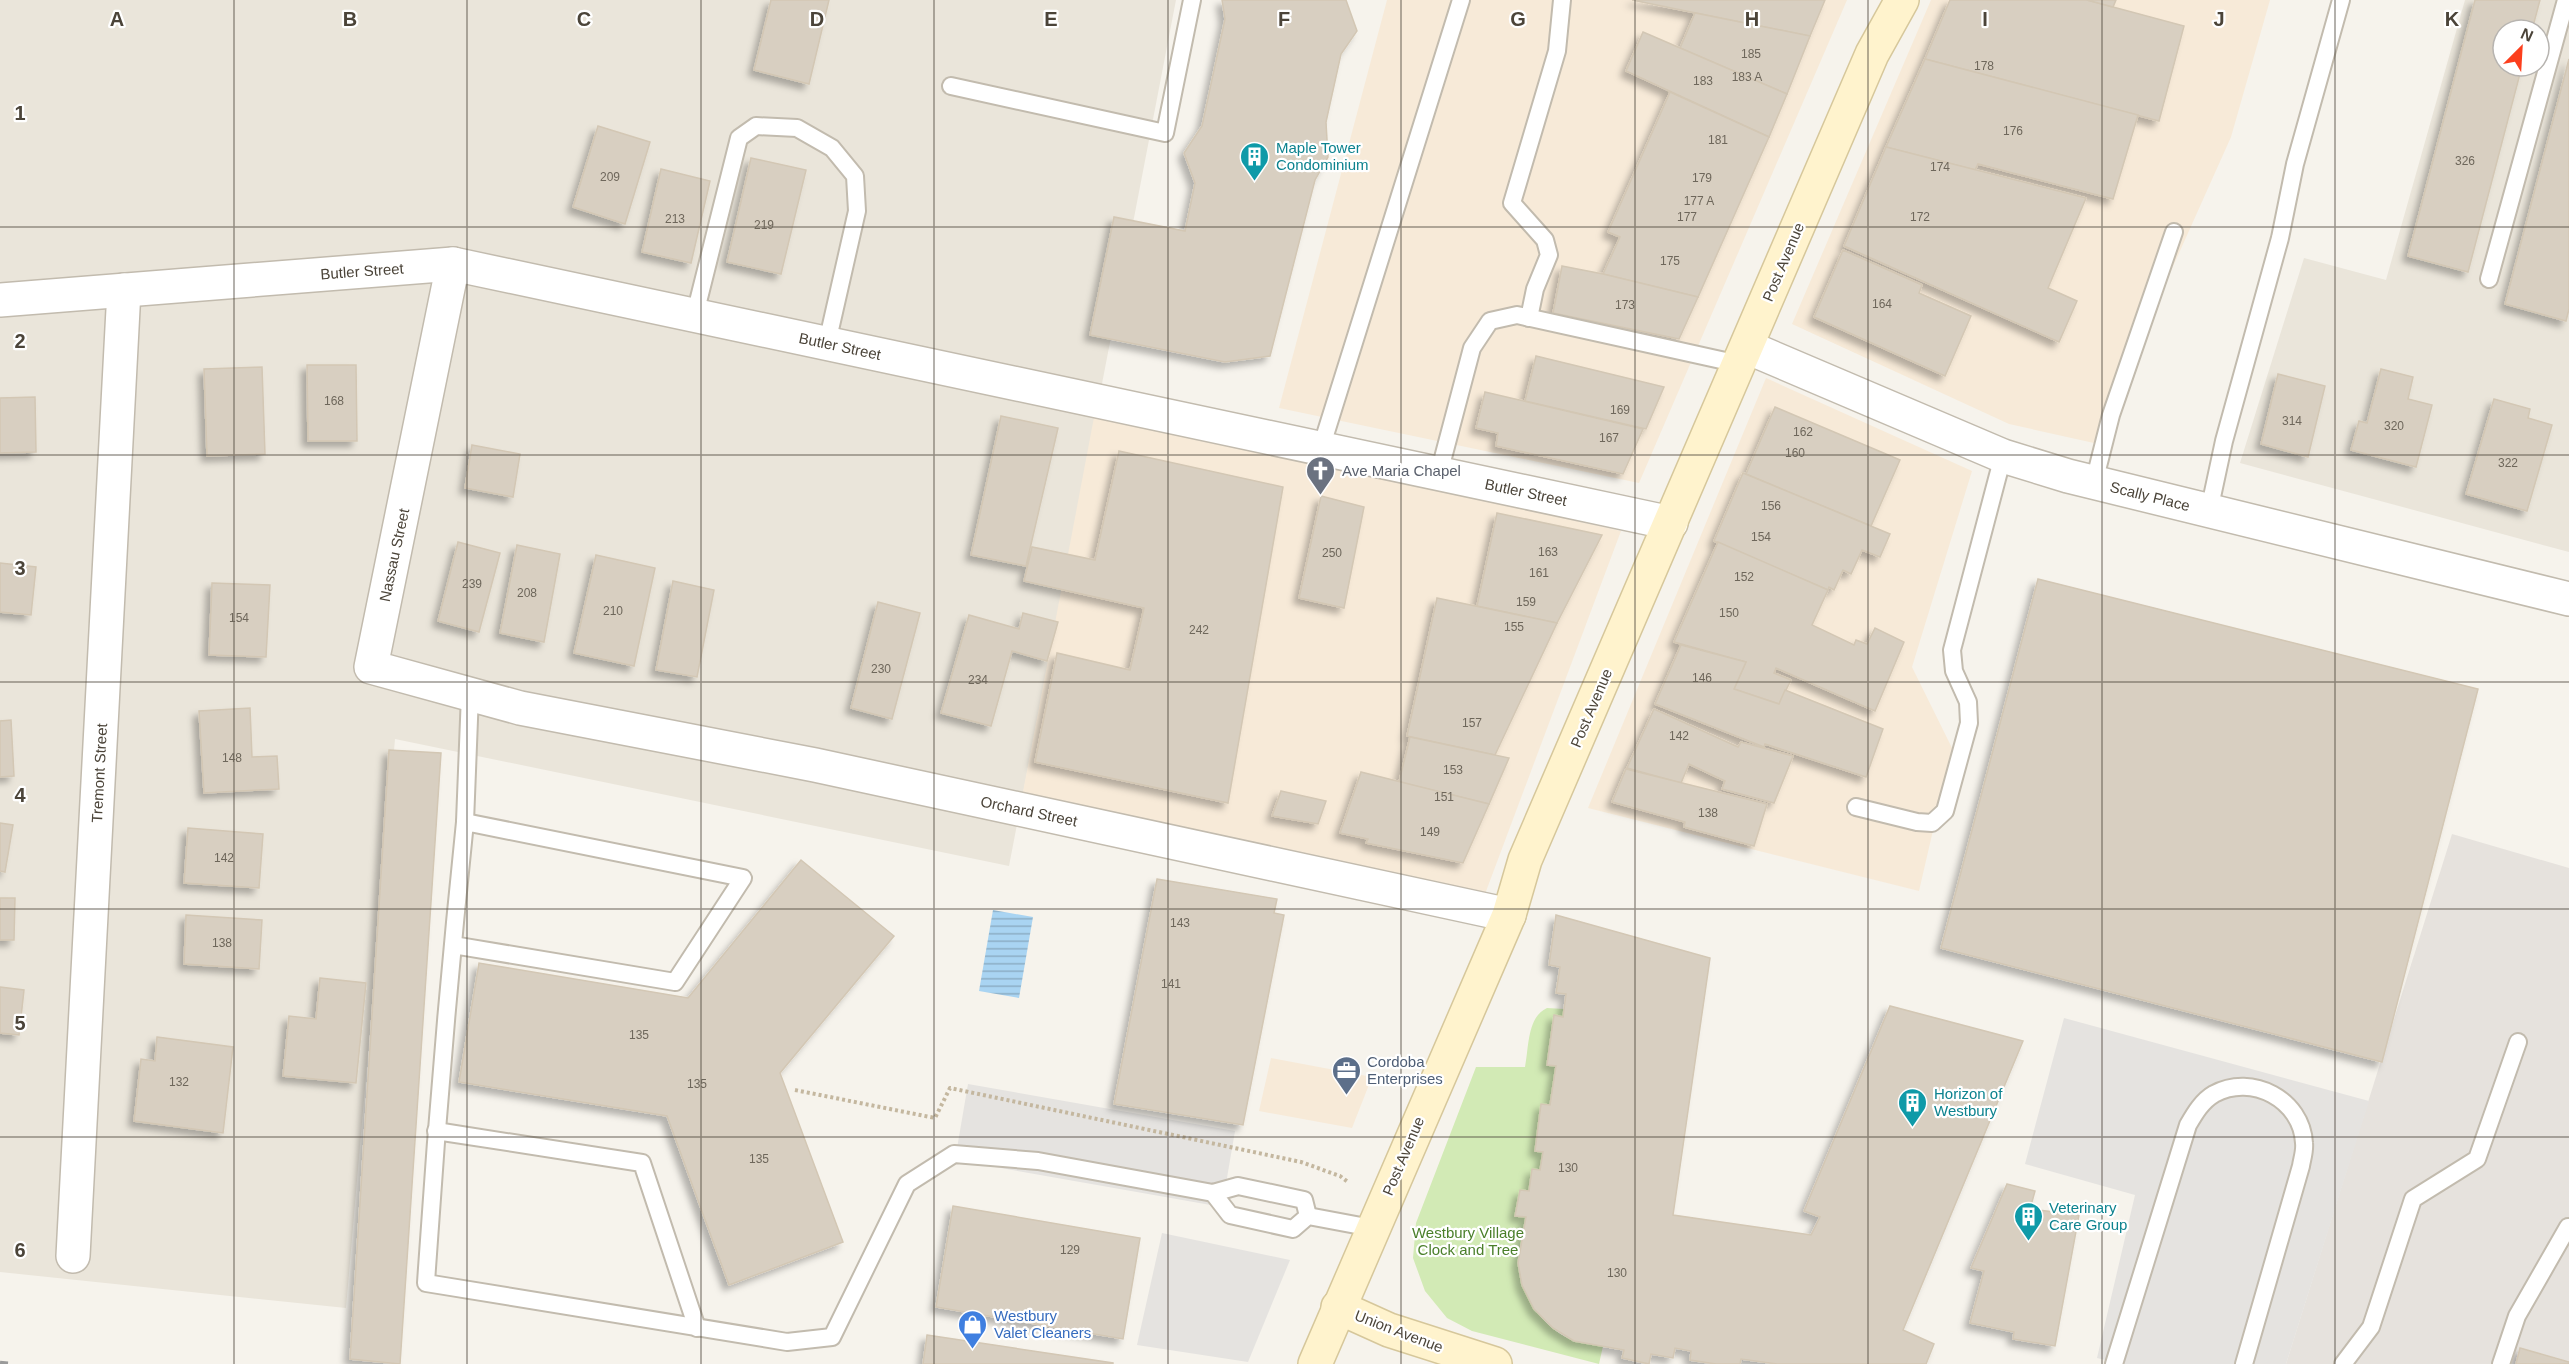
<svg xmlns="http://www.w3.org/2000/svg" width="2569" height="1364" viewBox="0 0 2569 1364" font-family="Arial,sans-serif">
	<defs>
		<pattern id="water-rules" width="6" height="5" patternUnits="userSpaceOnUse" patternTransform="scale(1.5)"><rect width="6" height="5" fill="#a9d4f2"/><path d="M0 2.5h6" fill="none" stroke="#8caec5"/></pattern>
		<filter id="shadow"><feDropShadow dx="-5.5" dy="5.5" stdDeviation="3" flood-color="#0004"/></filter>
	</defs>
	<rect width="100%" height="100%" fill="#f6f3ec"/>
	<!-- residential -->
	<g fill="#eae5da" fill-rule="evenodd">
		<path d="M 0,0 L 1176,0 L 1009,866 L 395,739 L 346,1308 L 0,1272 Z"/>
		<path d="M 2465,0 L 2569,0 L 2569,552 L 2240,463 L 2304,258 L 2386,280 ZM 2503,30 L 2539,30 L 2539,66 L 2503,66 Z"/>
	</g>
	<!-- commercial -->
	<g fill="#f7ead8">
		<path d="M 1387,0 L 1847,0 L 1639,483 L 1279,408 Z"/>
		<path d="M 1931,0 L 2270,0 L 2231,137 L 2094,443 L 2009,424 L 1792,324 Z"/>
		<path d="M 1766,378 L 1972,471 L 1912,667 L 1952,748 L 1919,891 L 1588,808 Z"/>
		<path d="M 1095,412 L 1621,531 L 1485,894 L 1022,797 Z"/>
		<path d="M 1271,1058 L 1372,1077 L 1352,1128 L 1259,1111 Z"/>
	</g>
	<!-- industrial -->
	<path fill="#e6e2dd" d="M 2452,834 L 2569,868 L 2569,1364 L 2286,1364 Z"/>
	<!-- park -->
	<path fill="#d2eab5" d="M 1547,1008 L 1564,1009 L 1563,1017 L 1554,1016 L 1547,1065 L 1556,1066 L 1550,1105 L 1541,1104 L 1535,1151 L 1543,1152 L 1540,1170 L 1532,1169 L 1529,1191 L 1516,1216 L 1526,1217 C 1523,1232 1519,1248 1519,1263 C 1519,1295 1545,1331 1575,1341 C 1584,1344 1594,1344 1603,1346 L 1599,1364 L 1472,1331 L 1447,1318 L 1425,1291 L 1413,1258 L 1416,1223 L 1476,1067 L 1525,1067 C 1529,1047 1527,1017 1547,1008 Z"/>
	<!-- parking -->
	<g fill="#e5e3e0">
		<path d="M 2064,1018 L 2369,1101 L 2286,1364 L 2122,1364 L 2097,1358 L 2135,1195 L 2025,1164 Z"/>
		<path d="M 968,1084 L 1235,1131 L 1222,1207 L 955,1160 Z"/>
		<path d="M 1162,1233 L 1290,1260 L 1248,1362 L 1137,1345 Z"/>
	</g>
	<!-- water -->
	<path fill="url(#water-rules)" d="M 993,910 L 1033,917 L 1019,998 L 979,991 Z"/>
	<!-- building -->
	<g fill="#d8cfc1" stroke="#d3c7b4" stroke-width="1.5" filter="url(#shadow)">
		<path d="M 771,0 L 829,0 L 809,84 L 754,70 Z"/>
		<path d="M 1222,0 L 1346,0 L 1357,31 L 1341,54 L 1326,122 L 1328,157 L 1315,180 L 1270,356 L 1225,362 L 1090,335 L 1114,217 L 1185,231 L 1195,183 L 1184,153 L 1202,126 L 1225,19 Z"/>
		<path d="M 1632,0 L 1825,0 L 1810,36 Z"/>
		<path d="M 1950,0 L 2087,0 L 2184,26 L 2159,121 L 1925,59 Z"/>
		<path d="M 2087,0 L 2116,0 L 2113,7 Z"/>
		<path d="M 2475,0 L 2540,0 L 2532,30 L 2503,30 L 2503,66 L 2522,66 L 2468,272 L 2408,256 Z"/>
		<path d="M 1695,13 L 1810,36 L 1787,94 L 1680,48 Z"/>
		<path d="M 1643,32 L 1787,94 L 1769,137 L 1626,71 Z"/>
		<path d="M 1925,59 L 2138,115 L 2113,199 L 1978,164 L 1975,170 L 1886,147 Z"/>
		<path d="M 2569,59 L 2569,309 L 2566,321 L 2505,304 Z"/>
		<path d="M 1670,92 L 1769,137 L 1698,297 L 1603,274 L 1620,237 L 1608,232 Z"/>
		<path d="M 598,126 L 650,142 L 625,224 L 573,207 Z"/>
		<path d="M 1886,147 L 2086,198 L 2048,288 L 2077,301 L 2059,342 L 1844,246 Z"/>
		<path d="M 751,158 L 806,170 L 781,274 L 727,262 Z"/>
		<path d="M 661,169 L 710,181 L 691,263 L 642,252 Z"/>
		<path d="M 1843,250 L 1922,285 L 1919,293 L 1971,316 L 1945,376 L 1814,317 Z"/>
		<path d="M 1562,266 L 1603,274 L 1698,297 L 1679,339 L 1553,313 Z"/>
		<path d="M 1536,356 L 1664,387 L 1646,429 L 1525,401 Z"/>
		<path d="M 307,365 L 356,365 L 357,441 L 308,441 Z"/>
		<path d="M 262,367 L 265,454 L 207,456 L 204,369 Z"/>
		<path d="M 2381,369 L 2413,377 L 2408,399 L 2432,405 L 2416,467 L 2351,450 L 2359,421 L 2367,423 Z"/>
		<path d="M 2278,374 L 2325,386 L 2308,457 L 2261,444 Z"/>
		<path d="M 1485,392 L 1643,429 L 1623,474 L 1496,446 L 1498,433 L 1476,428 Z"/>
		<path d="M 35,397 L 36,452 L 0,453 L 0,398 Z"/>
		<path d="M 2494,399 L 2530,409 L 2528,418 L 2552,425 L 2527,511 L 2466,494 Z"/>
		<path d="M 1775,407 L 1900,460 L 1871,526 L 1746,474 Z"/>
		<path d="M 1001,416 L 1058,428 L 1026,566 L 971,555 Z"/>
		<path d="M 472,445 L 520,454 L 513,497 L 465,488 Z"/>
		<path d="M 1119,451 L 1283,487 L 1228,803 L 1035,762 L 1057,653 L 1130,670 L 1144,608 L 1024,581 L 1032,547 L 1095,560 Z"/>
		<path d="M 1743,473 L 1890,534 L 1880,557 L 1862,550 L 1851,574 L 1843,570 L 1834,590 L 1829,587 L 1828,590 L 1714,541 Z"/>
		<path d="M 1321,496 L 1364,507 L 1344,608 L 1299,598 Z"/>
		<path d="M 1497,513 L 1602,535 L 1557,623 L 1477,606 Z"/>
		<path d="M 458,542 L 500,553 L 479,632 L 438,621 Z"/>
		<path d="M 1718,542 L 1828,590 L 1812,625 L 1854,645 L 1856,640 L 1867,644 L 1875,628 L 1904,642 L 1875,711 L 1776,668 L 1774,673 L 1791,680 L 1779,704 L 1734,689 L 1746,662 L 1674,642 Z"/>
		<path d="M 517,545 L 560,554 L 544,642 L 500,633 Z"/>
		<path d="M 596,555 L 655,568 L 634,666 L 574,653 Z"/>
		<path d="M 0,563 L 36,567 L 31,615 L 0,612 Z"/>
		<path d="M 2038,579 L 2478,689 L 2382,1062 L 1941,948 Z"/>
		<path d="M 673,581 L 714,590 L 697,677 L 656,670 Z"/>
		<path d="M 212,583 L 270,585 L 266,657 L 209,655 Z"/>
		<path d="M 1437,598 L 1557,623 L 1495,755 L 1407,736 Z"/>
		<path d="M 878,602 L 920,613 L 892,719 L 851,708 Z"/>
		<path d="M 1023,613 L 1058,622 L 1047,661 L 1012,651 L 991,726 L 941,713 L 969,615 L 1019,629 Z"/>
		<path d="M 1681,645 L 1746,662 L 1734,689 L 1779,704 L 1785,690 L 1883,729 L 1866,777 L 1765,744 L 1764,747 L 1655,704 Z"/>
		<path d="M 250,708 L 252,757 L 277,756 L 279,789 L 204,793 L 199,711 Z"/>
		<path d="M 1654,709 L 1738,747 L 1741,742 L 1793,756 L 1774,803 L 1722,789 L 1725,781 L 1689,764 L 1681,783 L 1627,768 Z"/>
		<path d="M 11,720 L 14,776 L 0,777 L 0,721 Z"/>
		<path d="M 1410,737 L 1509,758 L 1489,804 L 1399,782 Z"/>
		<path d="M 389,750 L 441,753 L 400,1364 L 350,1359 Z"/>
		<path d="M 1626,769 L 1767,804 L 1754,846 L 1684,827 L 1685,822 L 1612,802 Z"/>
		<path d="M 1361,772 L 1489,804 L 1463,863 L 1366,843 L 1368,839 L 1340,833 Z"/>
		<path d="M 1281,791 L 1326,801 L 1318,824 L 1272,816 Z"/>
		<path d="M 0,823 L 13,825 L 5,872 L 0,871 Z"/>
		<path d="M 188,828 L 263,834 L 259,888 L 184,883 Z"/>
		<path d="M 801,860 L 894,936 L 780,1073 L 843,1242 L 729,1285 L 667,1116 L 459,1082 L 479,963 L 688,998 Z"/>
		<path d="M 1157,879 L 1277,899 L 1274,913 L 1284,915 L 1243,1125 L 1114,1104 Z"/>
		<path d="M 0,898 L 15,898 L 14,940 L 0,940 Z"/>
		<path d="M 186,915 L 262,920 L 259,969 L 184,964 Z"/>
		<path d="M 1556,915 L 1710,958 L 1673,1215 L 1811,1235 L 1820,1217 L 1804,1211 L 1890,1006 L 2023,1041 L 1903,1330 L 1934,1344 L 1926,1364 L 1777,1364 L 1741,1359 L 1740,1364 L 1716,1364 L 1690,1360 L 1691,1351 L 1675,1348 L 1673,1358 L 1651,1354 L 1649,1364 L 1622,1358 L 1624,1350 L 1574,1341 L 1553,1328 L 1534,1309 L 1522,1285 L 1518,1263 L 1526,1217 L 1515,1216 L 1520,1190 L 1529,1191 L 1532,1169 L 1540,1170 L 1543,1152 L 1535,1151 L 1541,1104 L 1550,1105 L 1556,1066 L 1547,1065 L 1554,1015 L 1563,1017 L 1566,994 L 1556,993 L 1560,967 L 1549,965 Z"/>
		<path d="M 320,978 L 366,983 L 356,1083 L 283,1076 L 289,1016 L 316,1019 Z"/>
		<path d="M 0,987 L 24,990 L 19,1035 L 0,1033 Z"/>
		<path d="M 157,1037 L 233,1047 L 223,1133 L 134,1121 L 141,1059 L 155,1061 Z"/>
		<path d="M 2007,1184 L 2035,1191 L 2030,1209 L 2079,1215 L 2055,1346 L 2013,1339 L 2014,1332 L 1970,1323 L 1984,1271 L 1971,1268 Z"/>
		<path d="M 953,1206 L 1140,1238 L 1123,1339 L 936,1307 Z"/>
		<path d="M 927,1335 L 1113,1363 L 1113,1364 L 923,1364 Z"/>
		<path d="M 2520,1348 L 2569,1362 L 2569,1364 L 2516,1364 Z"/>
	</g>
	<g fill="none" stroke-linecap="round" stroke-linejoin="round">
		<defs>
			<g id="service">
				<path d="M 951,86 L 1165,133 L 1192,0"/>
				<path d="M 2489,279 L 2566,0"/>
				<path d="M 695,314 L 739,138 L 756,126 L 797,128 L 832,148 L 855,176 L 857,211 L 827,343"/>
				<path d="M 1529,318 L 1535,289 L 1549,255 L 1545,240 L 1512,203 L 1557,51 L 1562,0"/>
				<path d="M 1321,448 L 1461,0"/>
				<path d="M 1439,473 L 1472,348 L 1490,321 L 1517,315 L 1739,364"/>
				<path d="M 2094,482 L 2111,415 L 2174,232"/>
				<path d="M 2209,511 L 2224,441 L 2280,238 L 2295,164 L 2341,0"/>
				<path d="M 1856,807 L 1917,822 L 1932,823 L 1945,811 L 1969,723 L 1968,702 L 1954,671 L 1952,650 L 2003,456"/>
				<path d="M 465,822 L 470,694"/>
				<path d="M 453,945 L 675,982 L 743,878 L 465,822 C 449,976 436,1129 426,1283 L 787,1342 L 832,1337 L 907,1184 L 954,1154 L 1038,1161 L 1213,1193 L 1238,1186 L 1304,1200 L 1308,1216"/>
				<path d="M 436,1131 L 642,1163 L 697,1328"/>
				<path d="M 1213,1193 L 1230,1215 L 1293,1229 L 1308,1216 L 1372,1228"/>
				<path d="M 2114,1364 L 2188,1125 C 2195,1113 2202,1101 2214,1094 C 2252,1073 2302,1100 2304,1143 C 2305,1151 2302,1159 2301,1166 L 2244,1364"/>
				<path d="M 2343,1364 L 2371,1327 L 2413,1199 L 2477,1159 L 2518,1042"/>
				<path d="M 2501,1364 L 2517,1316 L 2568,1227"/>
			</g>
			<g id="minor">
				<path d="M 453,264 L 371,667 L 520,708 L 815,765 L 1509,915"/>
				<path d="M 0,300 L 453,264 L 1671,523"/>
				<path d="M 1747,347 L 2003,456 L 2068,476 L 2569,599"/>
				<path d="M 73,1256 L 124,290"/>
			</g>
			<g id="secondary">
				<path d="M 1338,1307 L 1389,1330 L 1495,1364"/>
				<path d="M 1315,1364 L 1509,915 L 1525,860 L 1872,54 L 1902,0"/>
			</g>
		</defs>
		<!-- service casing -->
		<use href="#service" stroke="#c2bbae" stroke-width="20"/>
		<!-- minor casing -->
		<use href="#minor" stroke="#c2bbae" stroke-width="36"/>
		<!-- secondary casing -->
		<use href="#secondary" stroke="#d6c79b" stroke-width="36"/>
		<!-- path -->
		<path stroke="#c4b79f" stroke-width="4" stroke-dasharray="3 3" stroke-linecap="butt" d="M 795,1090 L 935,1118 L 950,1088 L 1301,1162 L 1340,1176 L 1348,1182"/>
		<!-- service -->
		<use href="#service" stroke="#fff" stroke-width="16"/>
		<!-- minor -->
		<use href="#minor" stroke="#fff" stroke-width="33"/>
		<!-- secondary -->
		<use href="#secondary" stroke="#fff3cd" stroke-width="33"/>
		<!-- rail -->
		<path stroke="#9a9a9a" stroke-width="4.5" stroke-dasharray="8 8" stroke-linecap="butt" d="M 0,1363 L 10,1364"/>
	</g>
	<!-- grid -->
	<path fill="none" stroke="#4b4439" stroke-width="1.5" stroke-opacity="0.55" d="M 234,0 L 234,1364M 467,0 L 467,1364M 701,0 L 701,1364M 934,0 L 934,1364M 1168,0 L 1168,1364M 1401,0 L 1401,1364M 1635,0 L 1635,1364M 1868,0 L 1868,1364M 2102,0 L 2102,1364M 2335,0 L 2335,1364M 0,227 L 2569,227M 0,455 L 2569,455M 0,682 L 2569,682M 0,909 L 2569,909M 0,1137 L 2569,1137"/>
	<!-- icons -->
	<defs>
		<symbol id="building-pin" viewBox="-11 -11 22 30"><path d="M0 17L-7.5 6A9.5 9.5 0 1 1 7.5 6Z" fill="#0f9aa8" stroke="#fff"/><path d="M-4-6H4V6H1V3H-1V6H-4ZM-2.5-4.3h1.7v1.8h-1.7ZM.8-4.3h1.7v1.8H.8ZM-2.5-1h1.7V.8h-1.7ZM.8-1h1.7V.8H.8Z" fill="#fff"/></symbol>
		<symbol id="church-pin" viewBox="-11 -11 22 30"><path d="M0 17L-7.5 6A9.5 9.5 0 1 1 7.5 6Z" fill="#6b7280" stroke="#fff"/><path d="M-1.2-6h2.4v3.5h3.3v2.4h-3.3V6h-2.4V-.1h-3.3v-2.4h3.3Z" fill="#fff"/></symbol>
		<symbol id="office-pin" viewBox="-11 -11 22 30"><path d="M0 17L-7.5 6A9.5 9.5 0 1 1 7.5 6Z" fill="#5c6f8a" stroke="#fff"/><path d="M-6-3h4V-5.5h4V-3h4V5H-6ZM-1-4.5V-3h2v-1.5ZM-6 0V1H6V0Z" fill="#fff"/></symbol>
		<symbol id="shop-pin" viewBox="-11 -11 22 30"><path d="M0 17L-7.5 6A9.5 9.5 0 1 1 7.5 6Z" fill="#3f7fe0" stroke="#fff"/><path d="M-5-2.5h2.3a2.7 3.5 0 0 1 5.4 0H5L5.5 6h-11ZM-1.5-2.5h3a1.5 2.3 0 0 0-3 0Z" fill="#fff"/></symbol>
	</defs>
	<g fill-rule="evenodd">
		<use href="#building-pin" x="1238" y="140" width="33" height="45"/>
		<use href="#church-pin" x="1304" y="454" width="33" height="45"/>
		<use href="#office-pin" x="1330" y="1054" width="33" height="45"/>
		<use href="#building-pin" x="1896" y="1086" width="33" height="45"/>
		<use href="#building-pin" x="2012" y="1200" width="33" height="45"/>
		<use href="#shop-pin" x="956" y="1308" width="33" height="45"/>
	</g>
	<g text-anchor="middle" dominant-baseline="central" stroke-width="4.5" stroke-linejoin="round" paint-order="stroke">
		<!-- number labels -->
		<g font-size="12" fill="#6e675b">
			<text x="1751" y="54">185</text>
			<text x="1984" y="66">178</text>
			<text x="1747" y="77">183 A</text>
			<text x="1703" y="81">183</text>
			<text x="2013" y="131">176</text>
			<text x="1718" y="140">181</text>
			<text x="2465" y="161">326</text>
			<text x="1940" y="167">174</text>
			<text x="610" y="177">209</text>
			<text x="1702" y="178">179</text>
			<text x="1699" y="201">177 A</text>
			<text x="1687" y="217">177</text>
			<text x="1920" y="217">172</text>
			<text x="675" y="219">213</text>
			<text x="764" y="225">219</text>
			<text x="1670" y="261">175</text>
			<text x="1882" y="304">164</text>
			<text x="1625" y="305">173</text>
			<text x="334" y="401">168</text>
			<text x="1620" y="410">169</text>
			<text x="2292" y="421">314</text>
			<text x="2394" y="426">320</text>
			<text x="1803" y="432">162</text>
			<text x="1609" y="438">167</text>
			<text x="1795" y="453">160</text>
			<text x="2508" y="463">322</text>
			<text x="1771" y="506">156</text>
			<text x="1761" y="537">154</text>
			<text x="1548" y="552">163</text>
			<text x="1332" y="553">250</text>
			<text x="1539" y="573">161</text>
			<text x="1744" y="577">152</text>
			<text x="472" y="584">239</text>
			<text x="527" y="593">208</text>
			<text x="1526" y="602">159</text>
			<text x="613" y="611">210</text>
			<text x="1729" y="613">150</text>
			<text x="239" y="618">154</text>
			<text x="1514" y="627">155</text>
			<text x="1199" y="630">242</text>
			<text x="881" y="669">230</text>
			<text x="1702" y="678">146</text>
			<text x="978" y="680">234</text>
			<text x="1472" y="723">157</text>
			<text x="1679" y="736">142</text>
			<text x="232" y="758">148</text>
			<text x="1453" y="770">153</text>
			<text x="1444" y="797">151</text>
			<text x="1708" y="813">138</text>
			<text x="1430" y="832">149</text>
			<text x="224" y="858">142</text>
			<text x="1180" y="923">143</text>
			<text x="222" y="943">138</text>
			<text x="1171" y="984">141</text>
			<text x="639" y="1035">135</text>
			<text x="179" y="1082">132</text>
			<text x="697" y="1084">135</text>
			<text x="759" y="1159">135</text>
			<text x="1568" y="1168">130</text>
			<text x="1070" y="1250">129</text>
			<text x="1617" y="1273">130</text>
		</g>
		<!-- culture labels -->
		<g font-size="15" fill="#0d838f" stroke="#fff" text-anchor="start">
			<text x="1276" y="147">Maple Tower<tspan x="1276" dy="17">Condominium</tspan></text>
			<text x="1934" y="1093">Horizon of<tspan x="1934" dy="17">Westbury</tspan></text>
			<text x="2049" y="1207">Veterinary<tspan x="2049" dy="17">Care Group</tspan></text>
		</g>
		<!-- street labels -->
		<g font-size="15" fill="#4b4439" stroke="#fff">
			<text transform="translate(1783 262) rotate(-67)">Post Avenue</text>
			<text transform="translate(362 271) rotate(-4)">Butler Street</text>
			<text transform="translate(840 346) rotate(12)">Butler Street</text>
			<text transform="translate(1526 492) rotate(12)">Butler Street</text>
			<text transform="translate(2150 496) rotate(14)">Scally Place</text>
			<text transform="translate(394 555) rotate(-78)">Nassau Street</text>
			<text transform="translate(1591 708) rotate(-67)">Post Avenue</text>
			<text transform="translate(99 773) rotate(-87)">Tremont Street</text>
			<text transform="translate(1029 811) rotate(12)">Orchard Street</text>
			<text transform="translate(1403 1156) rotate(-67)">Post Avenue</text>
			<text transform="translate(1399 1331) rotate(21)">Union Avenue</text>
		</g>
		<!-- worship labels -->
		<g font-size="15" fill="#5b616d" stroke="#fff" text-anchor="start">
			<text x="1342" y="470">Ave Maria Chapel</text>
		</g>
		<!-- service labels -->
		<g font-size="15" fill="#4e5e75" stroke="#fff" text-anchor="start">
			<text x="1367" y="1061">Cordoba<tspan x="1367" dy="17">Enterprises</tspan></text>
		</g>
		<!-- park labels -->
		<g font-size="15" fill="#4a7f2a" stroke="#fff">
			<text x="1468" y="1232">Westbury Village<tspan x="1468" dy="17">Clock and Tree</tspan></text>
		</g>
		<!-- shop labels -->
		<g font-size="15" fill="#366cbe" stroke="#fff" text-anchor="start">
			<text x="994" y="1315">Westbury<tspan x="994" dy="17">Valet Cleaners</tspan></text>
		</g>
	</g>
	<g font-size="20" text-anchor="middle" font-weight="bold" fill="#4b4439" stroke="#fff" stroke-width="4.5" stroke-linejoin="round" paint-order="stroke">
		<text x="117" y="26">A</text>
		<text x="350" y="26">B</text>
		<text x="584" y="26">C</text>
		<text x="817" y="26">D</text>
		<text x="1051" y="26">E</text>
		<text x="1284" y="26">F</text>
		<text x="1518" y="26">G</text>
		<text x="1752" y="26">H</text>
		<text x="1985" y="26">I</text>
		<text x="2219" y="26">J</text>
		<text x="2452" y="26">K</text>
		<text x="20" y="120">1</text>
		<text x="20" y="348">2</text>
		<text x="20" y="575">3</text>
		<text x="20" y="802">4</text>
		<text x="20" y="1030">5</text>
		<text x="20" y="1257">6</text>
	</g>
	<!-- north arrow -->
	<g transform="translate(2521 48) rotate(24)"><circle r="28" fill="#ffffff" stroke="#b7b4b0" stroke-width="1.5"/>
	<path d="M0-4.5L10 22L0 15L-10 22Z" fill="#fc3f1d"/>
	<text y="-9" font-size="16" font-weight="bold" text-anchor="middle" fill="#4b4439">N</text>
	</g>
</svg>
